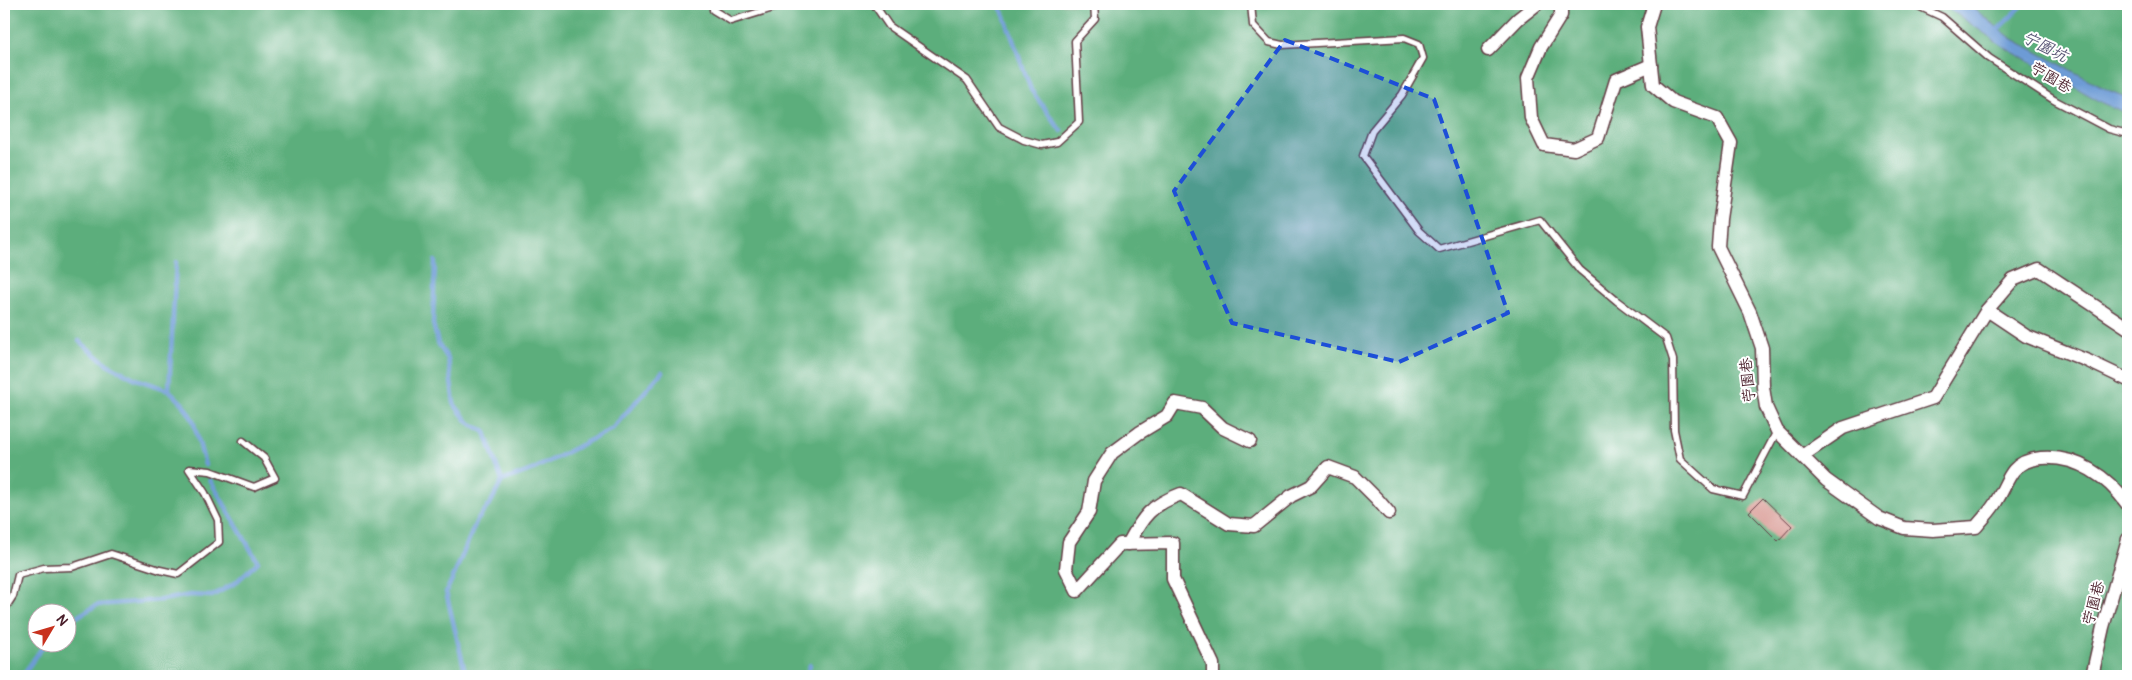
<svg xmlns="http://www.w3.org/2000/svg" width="2132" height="680" viewBox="0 0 2132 680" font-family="Pangolin,'LXGW WenKai TC',sans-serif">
	<rect width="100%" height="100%" fill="#fff"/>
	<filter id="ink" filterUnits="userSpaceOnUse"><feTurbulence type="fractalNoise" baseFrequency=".02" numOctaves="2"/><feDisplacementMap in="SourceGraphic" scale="10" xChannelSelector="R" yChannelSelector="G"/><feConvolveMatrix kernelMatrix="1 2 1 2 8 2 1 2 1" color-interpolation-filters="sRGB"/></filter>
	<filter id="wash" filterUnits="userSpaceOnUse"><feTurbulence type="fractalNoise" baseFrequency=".0096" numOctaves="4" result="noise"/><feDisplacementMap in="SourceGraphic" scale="20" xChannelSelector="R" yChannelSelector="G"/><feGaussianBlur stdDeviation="1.12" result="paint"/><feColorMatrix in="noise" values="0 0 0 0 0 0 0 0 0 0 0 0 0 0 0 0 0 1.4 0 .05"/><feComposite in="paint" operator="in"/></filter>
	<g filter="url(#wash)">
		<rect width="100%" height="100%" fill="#f8ecdb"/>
		<!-- forest -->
		<path fill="#5cae7c" stroke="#536654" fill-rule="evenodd" d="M 4,4 L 2128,4 L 2128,676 L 4,676 ZM 38,612 L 68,612 L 68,642 L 38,642 Z"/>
		<!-- water -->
		<path fill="#6d9bd5" stroke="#5c5d80" d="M 1942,4 L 1968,4 L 2011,38 L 2108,90 L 2128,98 L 2128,114 L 2103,103 L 2007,49 Z"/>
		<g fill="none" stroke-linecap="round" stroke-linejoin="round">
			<!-- stream -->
			<g stroke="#6d9bd5" stroke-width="4.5">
				<path d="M 998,4 L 1003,12 L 1031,90 L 1061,131"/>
				<path d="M 1996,31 L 2024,4"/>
				<path d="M 435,261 L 433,324 L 438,343 L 448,359 L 454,404 L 468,422 L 485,432 L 502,481 L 491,502 L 476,522 L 455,573 L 446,592 L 466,676"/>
				<path d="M 176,262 L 169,390 L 183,404 L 193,420 L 205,465"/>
				<path d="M 79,341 L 107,364 L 136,379 L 169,390"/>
				<path d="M 502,481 L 534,469 L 612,429 L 662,372"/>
				<path d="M 68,622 L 97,605 L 162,600 L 190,595 L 212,596 L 235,583 L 258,562 L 210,480"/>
				<path d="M 22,676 L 46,642"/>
				<path d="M 806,676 L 810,665"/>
			</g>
		</g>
		<g id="blocks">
			<!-- building -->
			<path fill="#d89993" d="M 1763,498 L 1792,526 L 1778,541 L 1749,512 Z"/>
		</g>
	</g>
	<g filter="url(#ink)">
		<use href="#blocks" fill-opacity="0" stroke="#643e45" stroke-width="1"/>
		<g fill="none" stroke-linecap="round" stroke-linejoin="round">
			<defs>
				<g id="service">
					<path d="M 713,4 L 713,10 L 731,21 L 786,4"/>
					<path d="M 874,4 L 889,26 L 967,80 L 999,127 L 1024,140 L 1042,145 L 1057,142 L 1079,122 L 1075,41 L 1095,19 L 1094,4"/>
					<path d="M 1251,4 L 1253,25 L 1269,42 L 1282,45 L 1404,38 L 1419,44 L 1423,58 L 1402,95 L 1372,131 L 1363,156 L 1419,231 L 1439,249 L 1540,220 L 1580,270 L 1617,301 L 1666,338 L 1673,360 L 1674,430 L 1680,459 L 1713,489 L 1743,496 L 1777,431"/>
					<path d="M 1914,4 L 1942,17 L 1989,58 L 2054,100 L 2109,129 L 2128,134"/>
					<path d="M 4,610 L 13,596 L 18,575 L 44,568 L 72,567 L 111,554 L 160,570 L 178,574 L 219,542 L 218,520 L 205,493 L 189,469 L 210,471 L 254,487 L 275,478 L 264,458 L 243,441"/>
				</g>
				<g id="minor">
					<path d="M 1561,4 L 1561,15 L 1541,47 L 1528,78 L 1531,118 L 1544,145 L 1574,149 L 1598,138 L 1616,80 L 1651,65"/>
					<path d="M 1654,4 L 1647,27 L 1653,85 L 1673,102 L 1717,118 L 1731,143 L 1720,219 L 1718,247 L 1750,312 L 1762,348 L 1763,387 L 1766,407 L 1777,431 L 1826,480 L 1879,518 L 1904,528 L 1933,530 L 1976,527 C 1983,518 1992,510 1997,500 C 2003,491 2007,478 2014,470 C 2021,462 2031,459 2041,458 C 2077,455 2108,477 2128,505"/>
					<path d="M 1488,50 L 1518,19 L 1537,4"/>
					<path d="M 1987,310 L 2026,336 L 2088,361 L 2128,380"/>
					<path d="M 1802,456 L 1843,428 L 1933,398 L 1987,310 L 2013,280 L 2039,269 L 2128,328"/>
					<path d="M 1128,544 C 1143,516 1151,505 1181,494 L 1229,524 L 1254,526 L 1291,496 L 1311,486 L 1328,467 L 1355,477 L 1377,499 L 1389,513"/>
					<path d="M 1213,676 L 1213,664 L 1173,579 L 1173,543 L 1120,544 L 1077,591 L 1066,569 L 1069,542 L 1089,512 L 1094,481 L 1112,453 L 1139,433 L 1167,416 L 1175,403 L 1202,408 L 1223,428 L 1250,441"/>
					<path d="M 2092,676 L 2103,627 L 2128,539"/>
				</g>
			</defs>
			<!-- service casing -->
			<use href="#service" stroke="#643e45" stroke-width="9"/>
			<!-- minor casing -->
			<use href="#minor" stroke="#643e45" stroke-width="15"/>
			<!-- service -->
			<use href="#service" stroke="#fff" stroke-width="6"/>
			<!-- minor -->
			<use href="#minor" stroke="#fff" stroke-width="12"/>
		</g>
	</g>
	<!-- marked area -->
	<path fill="#1d4ed8" fill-opacity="0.2" stroke="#1d4ed8" stroke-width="4" stroke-dasharray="10 6" stroke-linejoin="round" d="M 1285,40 L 1434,99 L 1508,313 L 1399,362 L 1232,323 L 1174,191 Z"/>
	<g text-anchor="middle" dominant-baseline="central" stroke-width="4" stroke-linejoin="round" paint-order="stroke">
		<!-- street labels -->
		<g font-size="15" fill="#4a1f2b" stroke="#fff">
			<text transform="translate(2051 78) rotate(31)">苧園巷</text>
			<text transform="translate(1748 380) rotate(-95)">苧園巷</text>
			<text transform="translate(2094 603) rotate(-75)">苧園巷</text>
		</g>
		<!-- water labels -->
		<g font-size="16" font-style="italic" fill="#5a5777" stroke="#fff">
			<text transform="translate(2045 47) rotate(27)">宁園坑</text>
		</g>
	</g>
	<!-- margin -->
	<rect width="2132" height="680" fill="none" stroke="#fff" stroke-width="20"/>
	<!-- north arrow -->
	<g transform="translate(52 628) rotate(52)"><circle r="24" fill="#ffffff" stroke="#b7a5aa"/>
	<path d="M0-4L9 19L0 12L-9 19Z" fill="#c8321e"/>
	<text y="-8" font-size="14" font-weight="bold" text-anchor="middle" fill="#4a1f2b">N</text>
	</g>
</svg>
